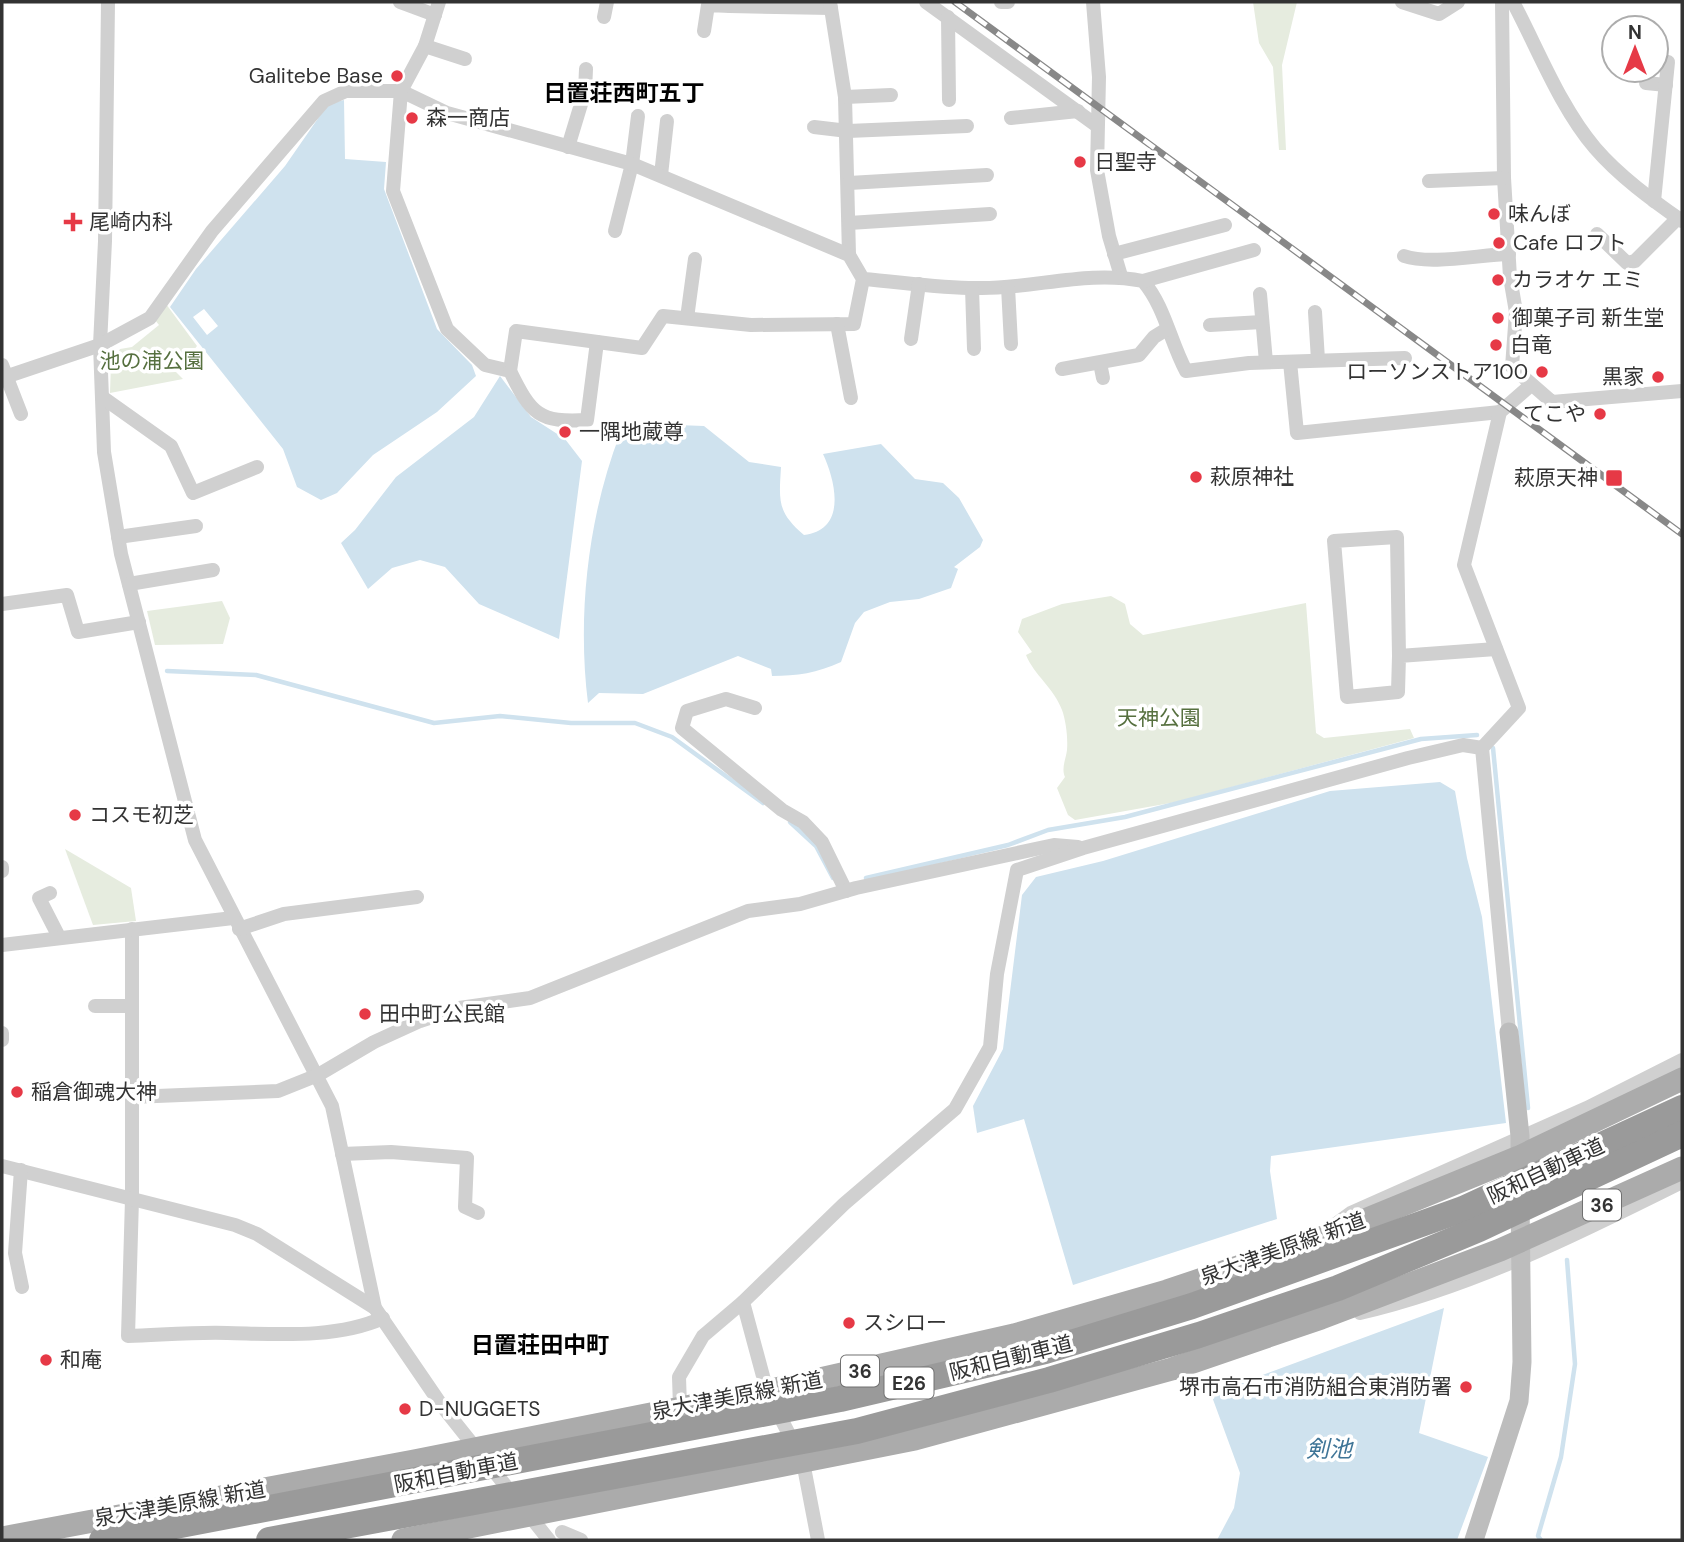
<svg xmlns="http://www.w3.org/2000/svg" width="1684" height="1542" viewBox="0 0 1684 1542" font-family="'DM Sans','Noto Sans JP',sans-serif">
	<rect width="100%" height="100%" fill="#fff"/>
	<!-- green -->
	<g fill="#e6ecdf">
		<path d="M 1253,2 L 1297,2 L 1282,65 L 1286,150 L 1279,150 L 1273,67 L 1259,43 Z"/>
		<path d="M 166,304 L 197,346 L 176,372 L 183,379 L 110,393 L 111,363 L 120,349 L 132,347 L 159,325 L 155,320 Z"/>
		<path d="M 1111,596 L 1125,604 L 1130,624 L 1143,635 L 1306,603 L 1316,733 L 1324,738 L 1410,729 L 1414,738 L 1176,802 L 1075,820 L 1068,815 L 1057,788 L 1065,777 C 1061,768 1066,759 1067,750 C 1068,738 1066,721 1062,710 C 1054,688 1034,675 1026,655 L 1032,652 L 1018,632 L 1022,619 L 1062,604 Z"/>
		<path d="M 222,601 L 230,618 L 223,644 L 155,645 L 147,611 Z"/>
		<path d="M 65,849 L 131,888 L 136,921 L 93,925 Z"/>
	</g>
	<!-- water -->
	<g fill="#cfe2ee" fill-rule="evenodd">
		<path d="M 344,100 L 345,159 L 386,162 L 384,189 L 437,329 L 472,365 L 476,376 L 437,412 L 373,455 L 337,493 L 321,500 L 297,487 L 283,449 L 170,307 L 196,269 L 285,166 L 328,104 ZM 204,309 L 218,326 L 207,335 L 193,317 Z"/>
		<path d="M 500,376 L 531,417 L 565,439 L 582,461 L 559,639 L 479,604 L 445,567 L 420,560 L 392,568 L 368,589 L 341,543 L 355,530 L 396,477 L 474,417 Z"/>
		<path d="M 651,424 L 704,426 L 749,462 L 781,467 C 779,501 777,512 804,535 C 847,530 836,482 823,454 L 881,444 L 915,479 L 943,483 L 959,498 L 983,540 L 980,547 L 954,567 L 958,569 L 951,588 L 919,599 L 890,602 L 864,612 L 855,623 L 841,662 C 817,673 797,676 772,676 L 771,669 L 738,656 L 643,694 L 599,693 L 588,703 C 577,616 588,516 620,434 Z"/>
		<path d="M 1440,782 L 1455,791 L 1467,858 L 1482,917 L 1506,1123 L 1271,1156 L 1270,1171 L 1277,1219 L 1073,1285 L 1024,1119 L 977,1133 L 973,1106 L 1003,1049 L 1022,895 L 1036,877 L 1103,861 L 1330,791 Z"/>
		<path d="M 1444,1308 L 1419,1433 L 1488,1457 L 1457,1540 L 1217,1540 L 1234,1508 L 1240,1473 L 1211,1394 Z"/>
	</g>
	<g fill="none" stroke-linecap="round" stroke-linejoin="round">
		<!-- stream -->
		<g stroke="#cfe2ee" stroke-width="4.5">
			<path d="M 167,671 L 256,675 L 434,723 L 500,716 L 571,723 L 635,723 L 672,737 L 763,803"/>
			<path d="M 1493,748 L 1528,1108"/>
			<path d="M 790,822 L 816,846 L 833,878"/>
			<path d="M 866,878 L 1008,845 L 1048,830 L 1125,817 L 1421,739 L 1477,735"/>
			<path d="M 1541,1540 L 1538,1536 L 1561,1457 L 1575,1364 L 1567,1260"/>
		</g>
		<!-- street -->
		<g stroke="#d0d0d0" stroke-width="14">
			<path d="M 108,2 L 105,241 L 100,345 L 104,452 L 121,554 L 195,840 L 332,1106 L 375,1308 L 442,1406 L 549,1540"/>
			<path d="M 400,2 L 435,15"/>
			<path d="M 732,2 L 730,6 L 831,8"/>
			<path d="M 830,2 L 845,97 L 849,255"/>
			<path d="M 926,2 L 1096,125"/>
			<path d="M 1001,2 L 1008,2"/>
			<path d="M 1093,2 L 1099,77 L 1097,170 L 1109,236 L 1121,276"/>
			<path d="M 1402,2 L 1439,14 L 1458,2"/>
			<path d="M 1502,2 L 1504,178 L 1510,277 L 1516,312 L 1512,367 L 1552,402 L 1682,391"/>
			<path d="M 1513,2 C 1538,49 1560,107 1595,148 C 1619,176 1652,200 1682,221"/>
			<path d="M 604,17 L 607,2"/>
			<path d="M 948,17 L 949,100"/>
			<path d="M 704,31 L 708,5 L 730,6"/>
			<path d="M 425,46 L 465,59"/>
			<path d="M 1646,83 L 1666,85"/>
			<path d="M 845,97 L 891,95"/>
			<path d="M 1011,118 L 1078,111"/>
			<path d="M 814,127 L 848,131 L 967,126"/>
			<path d="M 568,147 L 585,91 L 586,69"/>
			<path d="M 661,175 L 667,121"/>
			<path d="M 1429,181 L 1504,178"/>
			<path d="M 849,183 L 987,175"/>
			<path d="M 1654,201 L 1668,62"/>
			<path d="M 849,223 L 990,214"/>
			<path d="M 615,231 L 632,164 L 638,116"/>
			<path d="M 1597,234 L 1627,263 L 1635,261 L 1678,218"/>
			<path d="M 1114,254 L 1225,225"/>
			<path d="M 1404,256 C 1430,265 1478,255 1509,254"/>
			<path d="M 863,279 L 854,324 L 751,325 L 663,316 L 642,348 L 516,331 L 510,371 L 485,365 L 447,329 L 393,191 L 401,91 L 447,113 L 632,164 L 849,255 L 863,279 C 902,282 942,289 982,288 C 1037,288 1088,270 1143,281 C 1165,307 1170,341 1186,371 L 1249,363 L 1405,358"/>
			<path d="M 1143,281 L 1254,250"/>
			<path d="M 1008,287 L 1011,344"/>
			<path d="M 972,288 L 974,349"/>
			<path d="M 1260,294 L 1266,362"/>
			<path d="M 1315,312 L 1318,360"/>
			<path d="M 687,318 L 695,259"/>
			<path d="M 837,324 L 851,398"/>
			<path d="M 1210,325 L 1262,322"/>
			<path d="M 911,339 L 919,284"/>
			<path d="M 1290,362 L 1297,433 L 1500,412"/>
			<path d="M 1100,363 L 1103,378"/>
			<path d="M 2,365 L 21,414"/>
			<path d="M 1062,369 L 1139,355 L 1154,337 L 1167,329"/>
			<path d="M 510,371 C 531,414 539,423 587,420 L 597,342"/>
			<path d="M 2,378 L 100,345 L 150,318 L 212,231 L 324,101 L 346,91 L 401,91 L 425,46 L 439,2"/>
			<path d="M 102,397 L 171,446 L 193,493 L 257,467"/>
			<path d="M 118,537 L 196,526"/>
			<path d="M 129,584 L 213,570"/>
			<path d="M 2,604 L 67,595 L 78,632 L 139,622"/>
			<path d="M 1399,656 L 1397,537 L 1334,541 L 1347,697 L 1398,692 L 1399,656 L 1496,649"/>
			<path d="M 755,708 L 726,699 L 687,711 L 682,728 L 782,810 L 803,822 L 822,842 L 846,891"/>
			<path d="M 2,867 L 2,871"/>
			<path d="M 50,893 L 39,898 L 59,937"/>
			<path d="M 132,929 L 132,1199 L 128,1336 C 161,1335 194,1332 227,1333 C 277,1334 336,1339 383,1318"/>
			<path d="M 239,929 L 284,914 L 417,897"/>
			<path d="M 2,945 L 233,918"/>
			<path d="M 95,1006 L 132,1006"/>
			<path d="M 1509,1032 L 1482,748 L 1519,708 L 1464,565 L 1500,412 L 1531,385"/>
			<path d="M 2,1033 L 2,1040"/>
			<path d="M 132,1097 L 278,1091 L 318,1075 L 374,1042 L 420,1021 L 459,1008 L 530,998 L 748,911 L 800,904 L 856,888 L 1054,845 L 1078,847"/>
			<path d="M 342,1154 L 391,1152 L 467,1158 L 465,1207 L 478,1213"/>
			<path d="M 2,1166 L 235,1225 L 257,1234 L 375,1308"/>
			<path d="M 21,1170 L 15,1253 L 22,1287"/>
			<path d="M 1336,1224 L 1351,1213 L 1587,1108 L 1682,1060"/>
			<path d="M 1360,1313 C 1472,1287 1580,1233 1682,1182"/>
			<path d="M 680,1407 L 679,1377 L 703,1336 L 743,1302"/>
			<path d="M 562,1532 L 581,1540"/>
			<path d="M 818,1540 L 803,1462 L 767,1391 L 743,1302 L 844,1204 L 955,1109 L 990,1047 L 997,974 L 1017,870 L 1083,848 L 1408,758 L 1463,745 L 1482,748"/>
		</g>
		<!-- secondary -->
		<g stroke="#bdbdbd" stroke-width="19">
			<path d="M 1509,1032 L 1520,1136 L 1520,1169"/>
			<path d="M 1474,1540 L 1519,1401 L 1522,1362 L 1520,1199"/>
		</g>
		<!-- primary -->
		<g stroke="#ababab" stroke-width="23">
			<path d="M 2,1538 L 414,1461 L 767,1391 L 1014,1335 L 1167,1291 L 1309,1243 L 1519,1157 L 1682,1079"/>
			<path d="M 403,1540 L 915,1439 L 1172,1369 L 1321,1318 L 1500,1250 L 1682,1168"/>
		</g>
		<!-- highway -->
		<g stroke="#9a9a9a" stroke-width="26">
			<path d="M 102,1540 L 840,1399 L 1045,1351 L 1192,1306 L 1463,1209 L 1682,1108"/>
			<path d="M 269,1540 L 857,1431 L 1049,1380 L 1199,1335 L 1338,1288 L 1479,1229 L 1682,1134"/>
		</g>
		<defs>
			<path id="rail" d="M 955,2 L 1682,534"/>
		</defs>
		<!-- rail casing -->
		<use href="#rail" stroke="#888" stroke-width="7"/>
		<!-- rail -->
		<use href="#rail" stroke="#fff" stroke-width="4.5" stroke-dasharray="13" stroke-linecap="butt"/>
	</g>
	<!-- markers -->
	<g fill="#e63946" stroke="#fff" stroke-width="2.5">
		<circle cx="397" cy="76" r="7"/>
		<circle cx="412" cy="118" r="7"/>
		<circle cx="1080" cy="162" r="7"/>
		<circle cx="1494" cy="214" r="7"/>
		<path d="M69.5 211.5h7v7h7v7h-7v7h-7v-7h-7v-7h7z"/>
		<circle cx="1499" cy="243" r="7"/>
		<circle cx="1498" cy="280" r="7"/>
		<circle cx="1498" cy="318" r="7"/>
		<circle cx="1496" cy="345" r="7"/>
		<circle cx="1542" cy="372" r="7"/>
		<circle cx="1658" cy="377" r="7"/>
		<circle cx="1600" cy="414" r="7"/>
		<circle cx="565" cy="432" r="7"/>
		<circle cx="1196" cy="477" r="7"/>
		<rect x="1605" y="469" width="18" height="18" rx="3.5"/>
		<circle cx="75" cy="815" r="7"/>
		<circle cx="365" cy="1014" r="7"/>
		<circle cx="17" cy="1092" r="7"/>
		<circle cx="849" cy="1323" r="7"/>
		<circle cx="46" cy="1360" r="7"/>
		<circle cx="1466" cy="1387" r="7"/>
		<circle cx="405" cy="1409" r="7"/>
	</g>
	<g text-anchor="middle" dominant-baseline="central" stroke-width="7" stroke-linejoin="round" paint-order="stroke">
		<!-- shield labels -->
		<g fill="#fff" stroke="#707070" stroke-width="2">
			<rect x="1583" y="1189.5" width="38" height="31" rx="5"/>
			<rect x="841" y="1355.5" width="38" height="31" rx="5"/>
			<rect x="884.5" y="1367.5" width="49" height="31" rx="5"/>
		</g>
		<g font-size="19" font-weight="bold" fill="#333">
			<text x="1602" y="1205">36</text>
			<text x="860" y="1371">36</text>
			<text x="909" y="1383">E26</text>
		</g>
		<!-- poi labels -->
		<g font-size="21" fill="#333" stroke="#fff" text-anchor="start">
			<text x="383" y="76" text-anchor="end">Galitebe Base</text>
			<text x="426" y="118">森一商店</text>
			<text x="1094" y="162">日聖寺</text>
			<text x="1508" y="214">味んぼ</text>
			<text x="89" y="222">尾崎内科</text>
			<text x="1513" y="243">Cafe ロフト</text>
			<text x="1512" y="280">カラオケ エミ</text>
			<text x="1512" y="318">御菓子司 新生堂</text>
			<text x="1510" y="345">白竜</text>
			<text x="1528" y="372" text-anchor="end">ローソンストア100</text>
			<text x="1644" y="377" text-anchor="end">黒家</text>
			<text x="1586" y="414" text-anchor="end">てこや</text>
			<text x="579" y="432">一隅地蔵尊</text>
			<text x="1210" y="477">萩原神社</text>
			<text x="1598" y="478" text-anchor="end">萩原天神</text>
			<text x="89" y="815">コスモ初芝</text>
			<text x="379" y="1014">田中町公民館</text>
			<text x="31" y="1092">稲倉御魂大神</text>
			<text x="863" y="1323">スシロー</text>
			<text x="60" y="1360">和庵</text>
			<text x="1452" y="1387" text-anchor="end">堺市高石市消防組合東消防署</text>
			<text x="419" y="1409">D-NUGGETS</text>
		</g>
		<!-- park labels -->
		<g font-size="21" fill="#56703f" stroke="#fff">
			<text x="152" y="361">池の浦公園</text>
			<text x="1159" y="718">天神公園</text>
		</g>
		<!-- street labels -->
		<g font-size="21" fill="#333" stroke="#fff">
			<text transform="translate(1546 1171) rotate(-25)">阪和自動車道</text>
			<text transform="translate(1283 1249) rotate(-20)">泉大津美原線 新道</text>
			<text transform="translate(1011 1358) rotate(-14)">阪和自動車道</text>
			<text transform="translate(737 1396) rotate(-11)">泉大津美原線 新道</text>
			<text transform="translate(456 1473) rotate(-11)">阪和自動車道</text>
			<text transform="translate(180 1504) rotate(-10)">泉大津美原線 新道</text>
		</g>
		<!-- neighbourhood labels -->
		<g font-size="23" font-weight="bold" fill="#000" stroke="#fff">
			<text x="624" y="93">日置荘西町五丁</text>
			<text x="540" y="1345">日置荘田中町</text>
		</g>
		<!-- water labels -->
		<g font-size="23" font-style="italic" fill="#3f7597" stroke="#fff">
			<text x="1329" y="1449">剣池</text>
		</g>
	</g>
	<!-- border -->
	<rect width="1684" height="1542" fill="none" stroke="#333333" stroke-width="7"/>
	<!-- north arrow -->
	<g transform="translate(1635 49)"><circle r="33" fill="#ffffff" stroke="#adadad" stroke-width="2"/>
	<path d="M0-5L12 26L0 18L-12 26Z" fill="#e63946"/>
	<text y="-10" font-size="19" font-weight="bold" text-anchor="middle" fill="#333333">N</text>
	</g>
</svg>
